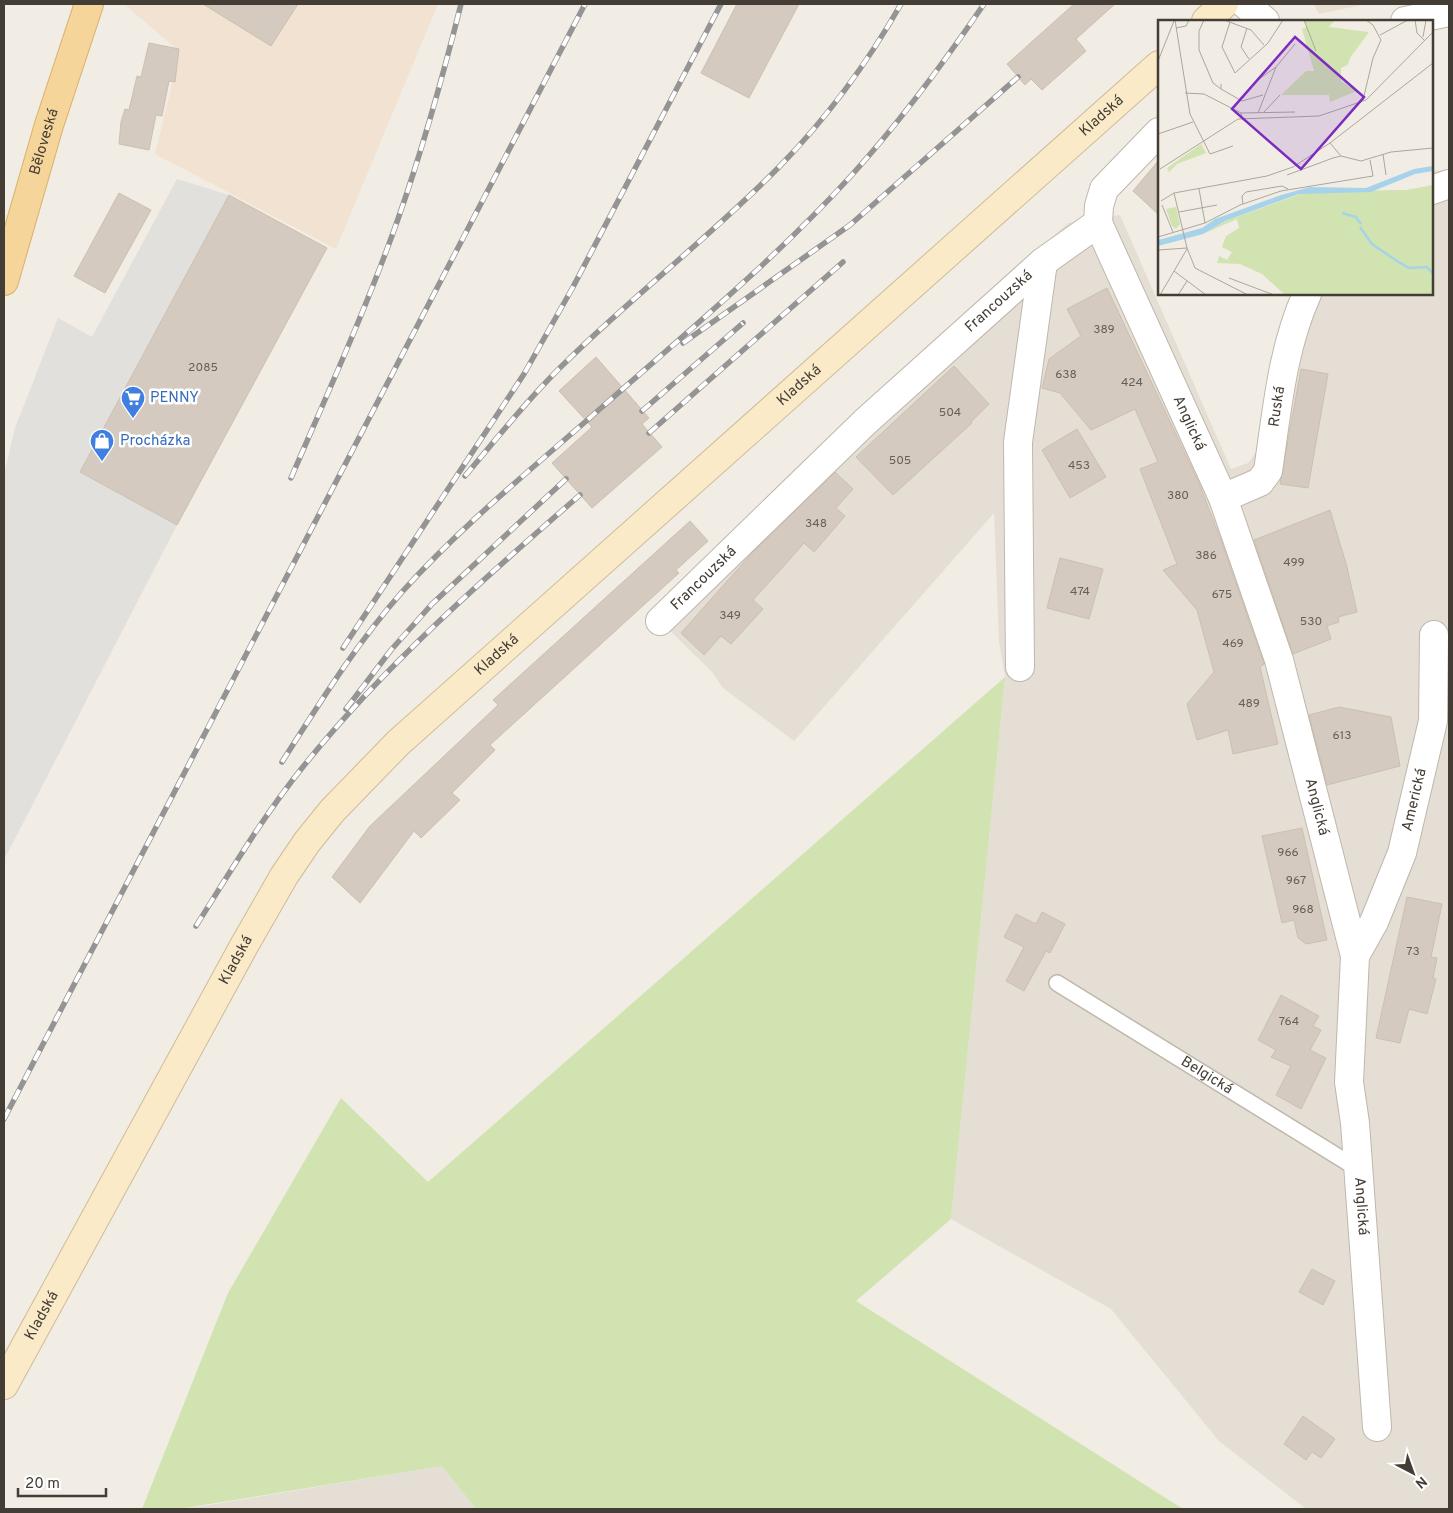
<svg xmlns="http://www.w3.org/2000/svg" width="1453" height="1513" viewBox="0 0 1453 1513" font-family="Overpass,sans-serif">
	<rect width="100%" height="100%" fill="#f1ede5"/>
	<!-- residential -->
	<g fill="#e5ded4">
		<path d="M 1449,170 L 1449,1509 L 1306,1509 L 1219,1441 L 1111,1309 L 951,1219 L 1005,677 L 999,641 L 994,513 L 794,741 L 723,688 L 712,672 L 653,614 L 683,579 L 707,573 L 900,374 L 1068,223 L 1120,215 L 1231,469 L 1248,463 L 1259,448 L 1295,294 L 1432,294 L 1432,171 Z"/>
		<path d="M 442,1466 L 476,1509 L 179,1509 L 203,1506 Z"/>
	</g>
	<!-- commercial -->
	<path fill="#f2e2d2" d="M 124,4 L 438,4 L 336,249 L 155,154 L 180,52 Z"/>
	<!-- education -->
	<path fill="#e9e0d0" d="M 1314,4 L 1367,4 L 1319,14 Z"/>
	<!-- green -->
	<path fill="#d0e3b1" d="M 1005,677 L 951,1219 L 856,1301 L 1183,1509 L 476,1509 L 442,1466 L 179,1509 L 142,1509 L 228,1293 L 341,1098 L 428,1182 Z"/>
	<!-- parking -->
	<path fill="#e2e0dd" d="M 177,179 L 229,195 L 80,472 L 177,525 L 4,860 L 4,474 L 15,428 L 58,318 L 92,337 Z"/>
	<!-- building -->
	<g fill="#d5cabf" stroke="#ccbfb0">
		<path d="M 203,4 L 298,4 L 271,46 Z"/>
		<path d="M 737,4 L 799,4 L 749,98 L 701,73 Z"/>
		<path d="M 1074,4 L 1115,4 L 1076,39 L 1086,51 L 1042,90 L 1031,79 L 1025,85 L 1007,64 Z"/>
		<path d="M 149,43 L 179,49 L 175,82 L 169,81 L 162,116 L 156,115 L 149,150 L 119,144 L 121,122 L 125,109 L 129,110 L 137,76 L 141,77 Z"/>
		<path d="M 1159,160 L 1159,215 L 1133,191 Z"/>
		<path d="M 119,193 L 151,210 L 105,293 L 74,276 Z"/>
		<path d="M 229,195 L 327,248 L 177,525 L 80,472 Z"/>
		<path d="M 1107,288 L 1199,483 L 1222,543 L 1264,664 L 1260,667 L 1278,744 L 1233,754 L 1228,730 L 1197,740 L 1187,704 L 1214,672 L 1197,610 L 1163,570 L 1177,564 L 1140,469 L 1158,462 L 1135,409 L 1091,430 L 1060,393 L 1042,388 L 1049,359 L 1081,336 L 1067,309 Z"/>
		<path d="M 596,357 L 649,418 L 642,424 L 662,447 L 592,508 L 552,463 L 592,427 L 559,391 Z"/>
		<path d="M 954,366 L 989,404 L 971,422 L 972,423 L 893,495 L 856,457 Z"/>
		<path d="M 1301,369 L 1328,374 L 1308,488 L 1280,484 Z"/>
		<path d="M 1077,429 L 1106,477 L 1070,498 L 1042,450 Z"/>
		<path d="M 835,472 L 853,489 L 836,508 L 845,516 L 814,552 L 804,543 L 781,569 L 753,600 L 763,609 L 731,644 L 721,636 L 704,655 L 681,633 L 752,553 Z"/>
		<path d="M 1330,510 L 1347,567 L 1357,612 L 1338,617 L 1339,622 L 1327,626 L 1331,639 L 1293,654 L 1254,540 Z"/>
		<path d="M 690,521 L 708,541 L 676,570 L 679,573 L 490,745 L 495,750 L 452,793 L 460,800 L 421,838 L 414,831 L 360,903 L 332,877 L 370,826 L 498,705 L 493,700 Z"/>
		<path d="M 1060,558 L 1103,569 L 1089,619 L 1047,608 Z"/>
		<path d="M 1339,707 L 1391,717 L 1400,766 L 1327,785 L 1309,715 Z"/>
		<path d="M 1302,828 L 1327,940 L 1306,944 L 1298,938 L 1294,920 L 1282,923 L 1262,836 Z"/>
		<path d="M 1407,897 L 1442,904 L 1431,957 L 1437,958 L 1433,978 L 1436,979 L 1427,1014 L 1409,1009 L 1400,1043 L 1376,1038 Z"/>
		<path d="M 1042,912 L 1065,924 L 1050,953 L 1046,951 L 1024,991 L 1006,981 L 1024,947 L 1004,937 L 1016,914 L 1036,924 Z"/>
		<path d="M 1281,995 L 1319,1016 L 1313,1026 L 1321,1030 L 1310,1050 L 1326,1058 L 1301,1109 L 1276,1095 L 1291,1066 L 1271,1057 L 1276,1050 L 1258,1040 Z"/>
		<path d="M 1312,1269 L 1335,1281 L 1323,1305 L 1299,1292 Z"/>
		<path d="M 1303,1416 L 1335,1439 L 1321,1458 L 1312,1452 L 1306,1460 L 1284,1444 Z"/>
	</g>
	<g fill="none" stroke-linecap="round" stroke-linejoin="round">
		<defs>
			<g id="service">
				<path id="s1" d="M 1057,983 L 1358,1169"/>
			</g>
			<g id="minor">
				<path d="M 1245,4 L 1265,21"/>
				<path d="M 1405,21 L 1449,12"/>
				<path d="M 1432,190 L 1449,184"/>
				<path id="s2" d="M 1098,223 L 1223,498 L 1279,660 L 1355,956 L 1349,1082 L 1355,1123 L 1377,1427"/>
				<path id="s3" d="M 1223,498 L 1260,482 L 1268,471 C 1277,411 1282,349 1307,294"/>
				<path id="s4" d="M 660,621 L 865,422 L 1043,262 L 1098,223 L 1099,206 L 1104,189 L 1159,132"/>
				<path d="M 1020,667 L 1018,442 L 1043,262"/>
				<path id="s5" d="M 1355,956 L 1374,922 L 1402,853 L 1433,721 L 1434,635"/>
			</g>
			<g id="secondary">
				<path d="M 1206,21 L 1224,4"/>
				<path id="s6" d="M 4,1385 L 245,944 L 284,876 L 307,842 L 332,811 L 398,743 L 1159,65"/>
			</g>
			<g id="primary">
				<path id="s7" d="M 4,281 L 49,125 L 89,4"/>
			</g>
		</defs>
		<!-- service casing -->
		<use href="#service" stroke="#bfb7ac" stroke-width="18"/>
		<!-- minor casing -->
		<use href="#minor" stroke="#bfb7ac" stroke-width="30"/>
		<!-- secondary casing -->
		<use href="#secondary" stroke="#cebc98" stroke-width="30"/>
		<!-- primary casing -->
		<use href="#primary" stroke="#dab06b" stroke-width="30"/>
		<!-- service -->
		<use href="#service" stroke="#fff" stroke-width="15"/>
		<!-- minor -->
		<use href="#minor" stroke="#fff" stroke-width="28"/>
		<!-- secondary -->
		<use href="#secondary" stroke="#faeac7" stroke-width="28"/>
		<!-- primary -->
		<use href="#primary" stroke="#f6d59a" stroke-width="28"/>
		<defs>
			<g id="rail">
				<path d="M 683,343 L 850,225 L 1018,77"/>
				<path d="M 642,411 L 743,323"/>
				<path d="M 649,433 L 843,262"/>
				<path d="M 465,476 C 499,436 532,394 570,358 C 638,292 713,234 779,167 C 826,119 868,62 901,4"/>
				<path d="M 291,478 C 328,392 367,307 398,219 C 423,148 443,76 461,4"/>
				<path d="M 343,648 L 524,374 L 573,287 L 721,4"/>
				<path d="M 346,709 L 391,650 L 432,604 L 566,479"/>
				<path d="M 282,762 C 319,704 356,644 402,592 C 465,522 539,463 609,401 C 691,329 776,258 850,177 C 899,123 943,64 984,4"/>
				<path d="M 196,926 C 230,872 262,818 302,768 C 383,667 482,580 580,495"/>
				<path d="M 4,1119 L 585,4"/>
			</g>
		</defs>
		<!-- rail casing -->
		<use href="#rail" stroke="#949494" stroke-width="5.5"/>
		<!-- rail -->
		<use href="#rail" stroke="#fff" stroke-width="4" stroke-dasharray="11" stroke-linecap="butt"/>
	</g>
	<!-- icons -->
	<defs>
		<symbol id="supermarket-pin" viewBox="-11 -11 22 30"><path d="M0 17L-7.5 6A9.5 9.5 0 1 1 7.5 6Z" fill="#3f7fe0" stroke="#fff"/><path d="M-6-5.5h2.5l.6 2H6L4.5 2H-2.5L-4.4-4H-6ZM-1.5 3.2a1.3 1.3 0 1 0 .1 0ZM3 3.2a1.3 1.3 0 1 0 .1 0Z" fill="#fff"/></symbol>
		<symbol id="shop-pin" viewBox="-11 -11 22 30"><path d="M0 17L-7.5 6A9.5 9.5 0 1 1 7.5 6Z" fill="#3f7fe0" stroke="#fff"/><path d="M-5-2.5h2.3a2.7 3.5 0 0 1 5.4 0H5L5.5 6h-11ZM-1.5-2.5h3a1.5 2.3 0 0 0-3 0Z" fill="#fff"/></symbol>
	</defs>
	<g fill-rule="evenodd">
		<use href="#supermarket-pin" x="119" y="384" width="28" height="38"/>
		<use href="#shop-pin" x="88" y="427" width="28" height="38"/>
	</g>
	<g text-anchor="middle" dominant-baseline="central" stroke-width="5" stroke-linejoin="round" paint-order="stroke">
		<!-- number labels -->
		<g font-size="12" fill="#686058">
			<text x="1104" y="330">389</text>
			<text x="203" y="368">2085</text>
			<text x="1066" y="375">638</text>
			<text x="1132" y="383">424</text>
			<text x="950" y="413">504</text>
			<text x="900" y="461">505</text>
			<text x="1079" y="466">453</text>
			<text x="1178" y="496">380</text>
			<text x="816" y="524">348</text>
			<text x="1206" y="556">386</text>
			<text x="1294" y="563">499</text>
			<text x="1080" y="592">474</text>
			<text x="1222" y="595">675</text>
			<text x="730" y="616">349</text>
			<text x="1311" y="622">530</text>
			<text x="1233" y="644">469</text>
			<text x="1249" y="704">489</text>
			<text x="1342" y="736">613</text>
			<text x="1288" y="853">966</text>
			<text x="1296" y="881">967</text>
			<text x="1303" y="910">968</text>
			<text x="1413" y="952">73</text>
			<text x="1289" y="1022">764</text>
		</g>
		<!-- street labels -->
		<g font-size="15" fill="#433d35" stroke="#fff">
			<text stroke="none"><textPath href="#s6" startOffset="1699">Kladská</textPath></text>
			<text stroke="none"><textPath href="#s7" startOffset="145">Běloveská</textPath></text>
			<text stroke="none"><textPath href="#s4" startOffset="466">Francouzská</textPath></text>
			<text stroke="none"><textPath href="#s6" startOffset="1294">Kladská</textPath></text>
			<text stroke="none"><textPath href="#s3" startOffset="119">Ruská</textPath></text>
			<text stroke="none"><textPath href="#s2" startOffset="220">Anglická</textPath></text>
			<text stroke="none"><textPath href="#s4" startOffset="61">Francouzská</textPath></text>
			<text stroke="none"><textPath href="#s6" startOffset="889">Kladská</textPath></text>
			<text stroke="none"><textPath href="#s5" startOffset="168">Americká</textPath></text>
			<text stroke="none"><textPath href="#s2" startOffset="625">Anglická</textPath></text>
			<text stroke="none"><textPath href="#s6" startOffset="484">Kladská</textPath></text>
			<text stroke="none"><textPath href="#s1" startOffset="176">Belgická</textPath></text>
			<text stroke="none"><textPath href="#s2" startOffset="1030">Anglická</textPath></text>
			<text stroke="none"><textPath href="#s6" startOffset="79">Kladská</textPath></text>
		</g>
		<!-- shop labels -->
		<g font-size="15" fill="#366cbe" stroke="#fff" text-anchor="start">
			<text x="150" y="398">PENNY</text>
			<text x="120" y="441">Procházka</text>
		</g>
	</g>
	<!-- overview -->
	<g transform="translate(1158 20)">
		<rect width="275" height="275" fill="#f1ede5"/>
		<path d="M 146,0 L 177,0 L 171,7 L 211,12 L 192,38 L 190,45 L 183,48 L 183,61 L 199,71 L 172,82 L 171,75 L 123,75 L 148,51 L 156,51 L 144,9 L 149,7 ZM 43,124 L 48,133 L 19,144 L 11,152 L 9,148 ZM 275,165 L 275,275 L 127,275 L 104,254 L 82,244 L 59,243 L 61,236 L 69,240 L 74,232 L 64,227 L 68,216 L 81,208 L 79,199 L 45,214 L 67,201 L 151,171 L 248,170 ZM 18,187 L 22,204 L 18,209 L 14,206 L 8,189 Z" fill="#d0e3b1"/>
		<path d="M 275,146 L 275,151 L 257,154 L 213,172 L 141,174 L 67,201 L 45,214 L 0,226 L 0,220 L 44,208 L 57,199 L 123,175 L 152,167 L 208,168 L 256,149 Z" fill="#a6d3ea"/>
		<path fill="none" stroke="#a6d3ea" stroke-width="2.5" d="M 184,193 L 198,197 L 203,204M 202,207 L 214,224 L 239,241 L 251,248 L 269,247 L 275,254"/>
		<path fill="none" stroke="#aba79f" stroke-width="1" d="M 17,0 L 32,94 L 52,134 L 75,126M 46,0 L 41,11 L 41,30 L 55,63 L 63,69M 66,0 L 93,10 L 106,25M 146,0 L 158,31M 257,0 L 259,13 L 267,21M 72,2 L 64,27 L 77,53 L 110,23 L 125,0M 18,8 L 28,6 L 31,0M 89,8 L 83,27 L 91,39M 222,15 L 250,0M 265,17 L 268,0M 0,41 L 16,1M 101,59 L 118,47M 63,64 L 63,69 L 84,81 L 105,75M 27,73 L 46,74 L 83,93M 205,80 L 215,38 L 223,20 L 215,5 L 208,0M 100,93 L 118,47 L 137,24M 105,93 L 122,75M 84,98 L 83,93 L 137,92M 0,114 L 35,102M 172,123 L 183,136M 225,134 L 228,155M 2,149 L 80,99 L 161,96 L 208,80 L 275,12M 129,155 L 175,138 L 183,136 L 203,141 L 233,132 L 275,128M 41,169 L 47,203M 16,173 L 29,228 L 37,248 L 90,275M 3,181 L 16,173 L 109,156 L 135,147 L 172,123 L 275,43M 85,184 L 84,176 L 88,172 L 124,166 L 130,169M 4,185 L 15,212M 21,192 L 59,185M 0,217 L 47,203 L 82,185 L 123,171 L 215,156 L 212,140M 0,230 L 29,228M 16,251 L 48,275M 71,258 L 116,275M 2,275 L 29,229M 20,275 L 29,261"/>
		<path fill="#7b2cbf" fill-opacity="0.15" stroke="#7b2cbf" stroke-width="2.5" d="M 137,17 L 206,77 L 143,149 L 74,89 Z"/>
		<rect width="275" height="275" fill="none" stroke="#433d35" stroke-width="2.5"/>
	</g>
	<!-- border -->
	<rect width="1453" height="1513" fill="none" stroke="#433d35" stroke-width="10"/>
	<!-- north arrow -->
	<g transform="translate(1413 1473) rotate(139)" stroke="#ffffff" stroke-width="4" paint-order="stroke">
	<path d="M0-4L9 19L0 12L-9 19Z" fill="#433d35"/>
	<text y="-8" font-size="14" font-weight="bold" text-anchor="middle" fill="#433d35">N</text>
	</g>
	<!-- scale -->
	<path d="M18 1488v8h88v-8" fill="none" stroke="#433d35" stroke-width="2.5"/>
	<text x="25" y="1488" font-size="15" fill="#433d35" stroke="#ffffff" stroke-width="4" paint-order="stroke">20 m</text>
</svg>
